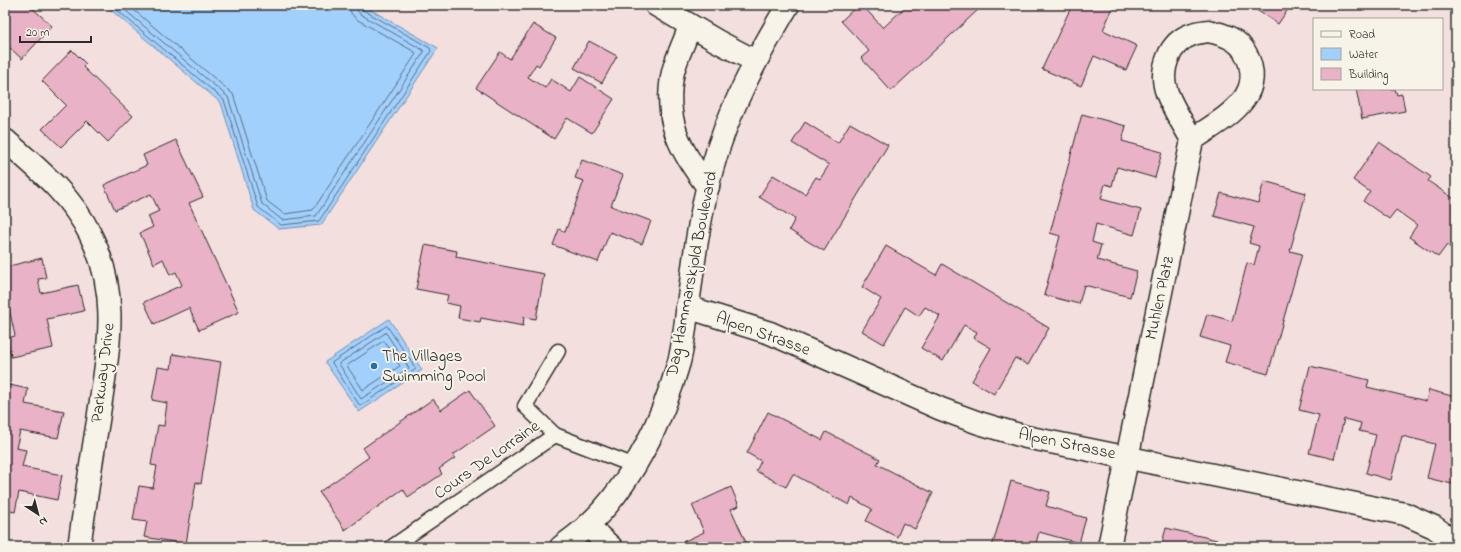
<svg xmlns="http://www.w3.org/2000/svg" width="1461" height="552" viewBox="0 0 1461 552" font-family="'Indie Flower',sans-serif">
	<rect width="100%" height="100%" fill="#f3e0de"/>
	<filter id="ink" filterUnits="userSpaceOnUse"><feTurbulence type="fractalNoise" baseFrequency=".025" numOctaves="2"/><feDisplacementMap in="SourceGraphic" scale="8" xChannelSelector="R" yChannelSelector="G"/><feConvolveMatrix kernelMatrix="1 2 1 2 8 2 1 2 1" color-interpolation-filters="sRGB"/></filter>
	<g filter="url(#ink)">
		<!-- water -->
		<g fill="#a2d0fd" stroke="#728ea9">
			<path d="M 105,5 L 362,5 L 438,48 L 321,225 L 279,229 L 254,210 L 221,103 Z"/>
			<path d="M 389,319 L 422,370 L 359,412 L 325,362 Z"/>
		</g>
		<g fill="none" stroke-linecap="round" stroke-linejoin="round">
			<!-- shore -->
			<g stroke="#5b6d7f" stroke-width="1">
				<path d="M 111,5 L 224,100 L 258,207 L 281,225 L 319,221 L 431,51 L 430,48 L 363,10 L 361,5"/>
				<path d="M 119,5 L 228,97 L 262,204 L 282,220 L 316,216 L 424,52 L 423,50 L 360,14 L 357,10 L 356,5"/>
				<path d="M 128,5 L 233,94 L 267,201 L 284,214 L 313,210 L 416,54 L 415,52 L 356,19 L 351,13 L 350,5"/>
				<path d="M 387,326 L 416,369 L 360,406 L 332,363 Z"/>
				<path d="M 386,333 L 409,368 L 361,399 L 339,364 Z"/>
				<path d="M 384,341 L 400,366 L 363,390 L 347,366 Z"/>
			</g>
		</g>
		<!-- building -->
		<g fill="#eab2c7" stroke="#2b2b2b">
			<path d="M 5,5 L 29,5 L 52,26 L 22,59 L 9,47 L 5,52 Z"/>
			<path d="M 858,5 L 862,5 L 883,28 L 907,5 L 977,5 L 980,8 L 891,91 L 861,58 L 869,51 L 841,21 Z"/>
			<path d="M 1072,5 L 1114,5 L 1103,30 L 1137,46 L 1126,70 L 1094,56 L 1081,86 L 1042,69 Z"/>
			<path d="M 1259,5 L 1291,5 L 1278,24 L 1255,9 Z"/>
			<path d="M 533,24 L 556,38 L 539,66 L 536,64 L 528,77 L 545,88 L 551,79 L 571,92 L 580,77 L 614,99 L 592,133 L 567,118 L 554,139 L 476,88 L 500,52 L 510,59 Z"/>
			<path d="M 589,41 L 617,56 L 602,83 L 574,68 Z"/>
			<path d="M 72,50 L 86,64 L 83,67 L 133,116 L 108,142 L 87,121 L 61,147 L 42,129 L 66,105 L 42,81 Z"/>
			<path d="M 1356,89 L 1395,89 L 1397,95 L 1402,94 L 1405,111 L 1362,119 Z"/>
			<path d="M 1082,114 L 1126,126 L 1122,141 L 1162,152 L 1155,178 L 1117,167 L 1112,186 L 1105,184 L 1101,199 L 1141,210 L 1134,235 L 1096,224 L 1092,242 L 1101,245 L 1097,260 L 1137,271 L 1130,297 L 1084,285 L 1079,304 L 1044,295 L 1060,236 L 1050,233 Z"/>
			<path d="M 805,122 L 838,143 L 850,123 L 888,145 L 824,251 L 789,230 L 795,219 L 759,197 L 773,175 L 805,194 L 816,177 L 820,179 L 829,165 L 792,143 Z"/>
			<path d="M 176,140 L 203,197 L 189,203 L 239,312 L 199,330 L 189,308 L 154,324 L 144,302 L 182,285 L 176,272 L 170,275 L 163,259 L 154,264 L 140,233 L 153,227 L 148,216 L 159,211 L 151,194 L 115,210 L 104,185 L 147,165 L 143,155 Z"/>
			<path d="M 1379,142 L 1431,177 L 1428,181 L 1456,200 L 1456,252 L 1447,245 L 1438,257 L 1409,237 L 1417,225 L 1396,210 L 1389,219 L 1363,201 L 1370,192 L 1353,180 Z"/>
			<path d="M 582,160 L 623,175 L 611,206 L 651,221 L 642,244 L 610,232 L 598,262 L 553,245 L 559,229 L 565,232 L 584,181 L 575,178 Z"/>
			<path d="M 1264,181 L 1306,193 L 1290,251 L 1302,254 L 1268,374 L 1225,362 L 1230,346 L 1200,337 L 1207,314 L 1232,321 L 1247,263 L 1254,265 L 1259,246 L 1249,243 L 1254,227 L 1214,216 L 1221,193 L 1258,203 Z"/>
			<path d="M 425,245 L 457,251 L 456,257 L 544,274 L 536,319 L 524,317 L 523,326 L 481,318 L 480,322 L 458,318 L 460,306 L 446,303 L 448,295 L 416,289 Z"/>
			<path d="M 886,246 L 936,275 L 942,264 L 1049,328 L 1028,365 L 1015,358 L 994,394 L 972,381 L 991,348 L 974,338 L 977,332 L 964,325 L 943,361 L 921,348 L 940,316 L 925,307 L 919,316 L 905,307 L 884,344 L 862,331 L 881,299 L 862,287 Z"/>
			<path d="M 42,258 L 46,278 L 38,279 L 41,293 L 78,285 L 84,311 L 47,319 L 53,348 L 11,357 L 7,338 L 15,336 L 5,290 L 5,267 Z"/>
			<path d="M 173,354 L 221,362 L 201,484 L 196,482 L 186,544 L 144,537 L 147,522 L 133,520 L 139,486 L 153,488 L 157,466 L 151,465 L 158,425 L 164,426 L 167,403 L 152,400 L 158,367 L 171,369 Z"/>
			<path d="M 1310,366 L 1369,380 L 1367,387 L 1426,401 L 1429,390 L 1456,397 L 1456,470 L 1452,484 L 1427,478 L 1435,444 L 1402,436 L 1391,480 L 1366,473 L 1376,435 L 1359,431 L 1361,423 L 1344,419 L 1334,459 L 1309,453 L 1319,415 L 1299,410 Z"/>
			<path d="M 5,384 L 28,389 L 25,404 L 64,411 L 58,438 L 20,431 L 16,448 L 26,450 L 22,467 L 62,475 L 57,500 L 19,492 L 15,512 L 5,510 Z"/>
			<path d="M 470,390 L 495,426 L 453,455 L 455,458 L 439,469 L 442,474 L 408,497 L 403,489 L 345,530 L 319,492 L 369,457 L 363,448 L 433,399 L 441,410 Z"/>
			<path d="M 768,412 L 822,440 L 826,432 L 880,459 L 877,464 L 933,493 L 915,529 L 903,523 L 897,537 L 866,521 L 872,509 L 852,498 L 849,505 L 793,474 L 786,487 L 756,471 L 761,461 L 747,453 Z"/>
			<path d="M 1011,481 L 1050,492 L 1046,506 L 1086,518 L 1079,543 L 1039,532 L 1035,547 L 992,547 Z"/>
			<path d="M 731,487 L 739,506 L 731,509 L 748,547 L 672,547 L 704,532 L 692,505 Z"/>
			<path d="M 1166,528 L 1247,547 L 1161,547 Z"/>
		</g>
		<g fill="none" stroke-linecap="round" stroke-linejoin="round">
			<defs>
				<g id="service">
					<path d="M 558,351 L 525,406 L 555,435 L 635,466"/>
					<path d="M 392,547 L 555,435"/>
				</g>
				<g id="minor">
					<path d="M 656,5 L 717,41 L 755,61"/>
					<path d="M 690,26 C 685,41 677,56 673,72 C 663,119 680,151 708,187"/>
					<path d="M 1208,31 C 1223,34 1239,39 1246,54 C 1268,98 1222,119 1192,140 C 1184,125 1173,109 1167,93 C 1159,71 1168,42 1193,34 C 1198,32 1203,32 1208,31 Z"/>
					<path d="M 5,140 C 37,168 71,195 90,234 C 122,296 107,355 98,421 C 91,463 85,505 79,547"/>
					<path d="M 687,307 L 770,333 L 941,409 L 979,423 L 1026,437 L 1405,514 L 1434,527 L 1456,543"/>
					<path d="M 588,526 L 611,547"/>
					<path d="M 561,547 C 570,540 579,534 587,526 C 631,486 663,419 679,362 C 685,339 686,314 690,290 C 695,249 701,209 712,169 C 728,110 757,57 788,5"/>
					<path d="M 1109,547 L 1192,140"/>
				</g>
			</defs>
			<!-- service casing -->
			<use href="#service" stroke="#2b2b2b" stroke-width="17"/>
			<!-- minor casing -->
			<use href="#minor" stroke="#2b2b2b" stroke-width="25"/>
			<!-- service -->
			<use href="#service" stroke="#f7f3e8" stroke-width="14"/>
			<!-- minor -->
			<use href="#minor" stroke="#f7f3e8" stroke-width="22"/>
		</g>
	</g>
	<!-- markers -->
	<circle fill="#1f6fb2" stroke="#f7f3e8" stroke-width="1.5" cx="374" cy="366" r="4"/>
	<g text-anchor="middle" dominant-baseline="central" stroke-width="4" stroke-linejoin="round" paint-order="stroke">
		<!-- street labels -->
		<g font-size="17" fill="#2b2b2b" stroke="#f7f3e8">
			<text transform="translate(692 274) rotate(-79)">Dag Hammarskjold Boulevard</text>
			<text transform="translate(1160 298) rotate(-78)">Muhlen Platz</text>
			<text transform="translate(763 334) rotate(20)">Alpen Strasse</text>
			<text transform="translate(103 373) rotate(-83)">Parkway Drive</text>
			<text transform="translate(1067 444) rotate(12)">Alpen Strasse</text>
			<text transform="translate(487 460) rotate(-35)">Cours De Lorraine</text>
		</g>
		<!-- poi labels -->
		<g font-size="17" fill="#2b2b2b" stroke="#f7f3e8" text-anchor="start">
			<text x="382" y="356">The Villages<tspan x="382" dy="20">Swimming Pool</tspan></text>
		</g>
	</g>
	<!-- margin -->
	<rect width="1461" height="552" fill="none" stroke="#f7f3e8" stroke-width="20"/>
	<rect x="10" y="10" width="1441" height="532" fill="none" stroke="#2b2b2b" stroke-width="1.5" filter="url(#ink)"/>
	<!-- legend -->
	<rect x="1313" y="18" width="130" height="72" fill="#f7f3e8" stroke="#a5a39c"/>
	<rect x="1321" y="31" width="20" height="6" fill="#f7f3e8" stroke="#a5a39c"/>
	<text x="1349" y="38" font-size="12" fill="#2b2b2b">Road</text>
	<rect x="1321" y="48" width="20" height="12" fill="#a2d0fd" stroke="#a5a39c"/>
	<text x="1349" y="58" font-size="12" fill="#2b2b2b">Water</text>
	<rect x="1321" y="68" width="20" height="12" fill="#eab2c7" stroke="#a5a39c"/>
	<text x="1349" y="78" font-size="12" fill="#2b2b2b">Building</text>
	<!-- north arrow -->
	<g transform="translate(38 514) rotate(144)" stroke="#f7f3e8" stroke-width="3" paint-order="stroke">
	<path d="M0-3L7 15L0 10L-7 15Z" fill="#2b2b2b"/>
	<text y="-6" font-size="11" font-weight="bold" text-anchor="middle" fill="#2b2b2b">N</text>
	</g>
	<!-- scale -->
	<path d="M20 36v6h71v-6" fill="none" stroke="#2b2b2b" stroke-width="2"/>
	<text x="26" y="36" font-size="12" fill="#2b2b2b" stroke="#f7f3e8" stroke-width="3" paint-order="stroke">20 m</text>
</svg>
